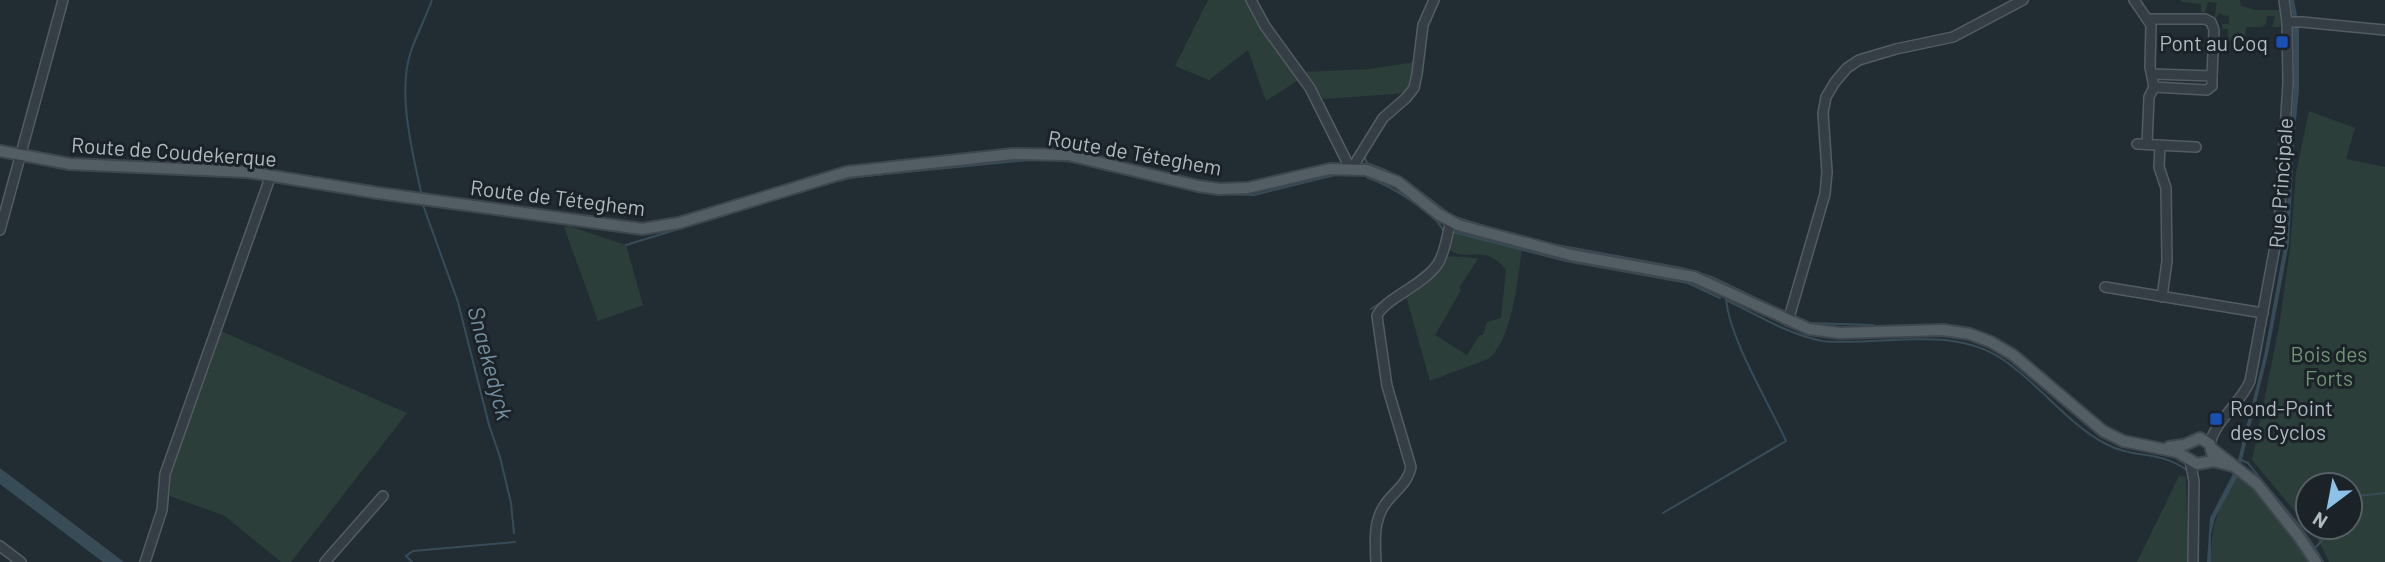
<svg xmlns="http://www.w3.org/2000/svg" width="2385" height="562" viewBox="0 0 2385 562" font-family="Barlow,sans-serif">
	<rect width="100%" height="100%" fill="#222d33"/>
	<!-- green -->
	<g fill="#2b3e39">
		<path d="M 1208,0 L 1248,0 L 1300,79 L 1266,101 L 1248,50 L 1209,80 L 1175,66 Z"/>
		<path d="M 2181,0 L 2240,0 L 2241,6 L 2256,10 L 2281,10 L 2282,25 L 2279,27 L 2272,27 L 2275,16 L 2267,16 L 2266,24 L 2262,27 L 2246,27 L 2245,41 L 2225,41 L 2225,37 L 2228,37 L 2228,29 L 2222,29 L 2222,24 L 2229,24 L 2229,16 L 2222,15 L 2220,13 L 2214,20 L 2217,3 L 2208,2 L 2205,12 L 2201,12 L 2201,4 L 2181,2 Z"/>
		<path d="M 1416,62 L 1408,93 L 1323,99 L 1305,72 L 1369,69 Z"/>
		<path d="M 2309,111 L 2355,128 L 2346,159 L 2385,167 L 2385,562 L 2329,562 L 2318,539 L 2308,527 L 2350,527 L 2350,485 L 2308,485 L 2308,527 L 2252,460 L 2279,327 L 2290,248 L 2296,173 Z"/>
		<path d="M 569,226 L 626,245 L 643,305 L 598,321 L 564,227 Z"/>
		<path d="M 1454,232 L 1522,248 C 1518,278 1512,341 1488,359 L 1430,381 L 1406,296 L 1443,257 C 1448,256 1472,257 1478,259 L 1459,288 L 1461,290 L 1435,335 L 1467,355 L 1480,335 L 1483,335 L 1487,322 L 1501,318 L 1506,270 C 1484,242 1467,264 1448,249 L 1447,241 Z"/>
		<path d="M 221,331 L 407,413 L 291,562 L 281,562 L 225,516 L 170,496 L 168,475 Z"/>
		<path d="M 2179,476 L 2186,477 L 2188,562 L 2137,562 Z"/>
		<path d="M 2238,476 C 2266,490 2292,537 2311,562 L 2211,562 C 2211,521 2218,510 2238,476 Z"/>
	</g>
	<!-- water -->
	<g fill="#384c58">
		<path d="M 2290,0 L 2294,0 L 2299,26 L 2299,91 L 2294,140 L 2289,243 L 2268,354 L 2238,476 L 2215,518 L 2211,534 L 2211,562 L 2207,562 L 2210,518 L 2236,468 L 2264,356 L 2285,241 L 2294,85 L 2293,18 Z"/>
		<path d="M 0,468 L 124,562 L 103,562 L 0,484 Z"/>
	</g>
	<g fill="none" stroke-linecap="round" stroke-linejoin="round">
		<!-- stream -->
		<g stroke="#384c58" stroke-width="2">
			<path d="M 1408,101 L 1416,93"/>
			<path d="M 1364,156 L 1367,163 L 1383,169 L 1405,180 L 1452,216 L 1500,231"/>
			<path d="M 1055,160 L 1081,163"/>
			<path d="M 1110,170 L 1193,190"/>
			<path d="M 1368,178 C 1387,184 1441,215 1444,234"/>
			<path d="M 829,183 L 855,177 L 1028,160"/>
			<path d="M 421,192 C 412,150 397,93 411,51 C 417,34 426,17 432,0"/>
			<path d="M 1202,192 L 1214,194"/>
			<path d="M 1223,194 L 1254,195 L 1335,175"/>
			<path d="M 423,205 L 458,302 L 489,425 L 500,457 L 511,503 L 514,533"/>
			<path d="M 1453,232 L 1566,261 L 1688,283 L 1720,298"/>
			<path d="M 1546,243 L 1682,268 L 1712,277 L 1785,312"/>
			<path d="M 626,245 L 800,192"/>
			<path d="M 1726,300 C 1758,315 1787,334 1822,341 C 1881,347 1953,323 2005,361 C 2040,385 2066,422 2104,443 C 2135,460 2159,449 2188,471"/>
			<path d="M 1371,309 L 1382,302"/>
			<path d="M 1808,323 L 1873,325"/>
			<path d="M 2241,460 L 2248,463 C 2273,496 2303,525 2323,562"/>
			<path d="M 2350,508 L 2358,496 L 2385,493"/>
			<path d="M 1663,513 L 1786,441 C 1768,401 1731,342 1726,300"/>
			<path d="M 2316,547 L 2334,527"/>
			<path d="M 412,562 L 406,556 L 413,551 L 515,542"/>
		</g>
		<defs>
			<g id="minor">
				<path d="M 1251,0 L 1265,26 L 1310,88 L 1350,168"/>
				<path d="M 2134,0 L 2151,25 L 2150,67 L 2154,87 L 2207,90 L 2212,86 L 2212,76 L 2153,74"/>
				<path d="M 2147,19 L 2205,19 L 2211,22 L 2214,30 L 2212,76"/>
				<path d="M 2287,22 L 2302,22 L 2385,30"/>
				<path d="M 2137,144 L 2196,147"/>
				<path d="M 2147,144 L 2149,97 L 2154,87"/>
				<path d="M 2160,145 L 2159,167 L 2166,188 L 2167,261 L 2162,297"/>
				<path d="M 1352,168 L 1383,118 L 1406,98 L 1414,88 L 1417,74 L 1423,25 L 1434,0"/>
				<path d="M 0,230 L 63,0"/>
				<path d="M 2105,287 L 2263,313"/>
				<path d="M 1788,321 L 1825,194 L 1827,172 L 1823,113 L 1826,97 L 1835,82 L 1847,68 L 1859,60 L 1896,49 L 1953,37 L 2023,0"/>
				<path d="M 2210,445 C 2213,423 2241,403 2250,381 L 2279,225 L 2288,83 L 2287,22 L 2284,0"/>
				<path d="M 2190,461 L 2194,481 L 2193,562"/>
				<path d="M 0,546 L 21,562"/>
				<path d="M 145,562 L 162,510 L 165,474 L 271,175"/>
				<path d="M 325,562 L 383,496"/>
				<path d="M 1376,562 C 1375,542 1373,520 1386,503 C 1395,491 1408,483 1411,467 L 1387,386 L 1377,316 C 1384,299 1422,286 1437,265 C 1446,252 1446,236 1451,222"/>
			</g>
			<g id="major">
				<path d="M 0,151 L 70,164 L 248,172 L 378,193 L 642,229 L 679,223 L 847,172 L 1013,154 L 1068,155 L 1198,186 L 1219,189 L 1248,188 L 1330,169 L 1366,170 L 1398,182 L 1438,214 L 1458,225 L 1571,255 L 1694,277 L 1809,329 L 1840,333 L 1943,330 L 1970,334 L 1991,342 L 2013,355 L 2103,431 L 2123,441 L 2177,452 L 2197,464 L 2213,461 L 2233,466"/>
				<path d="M 2169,447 L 2184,445 L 2200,438 L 2210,444 L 2212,453"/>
				<path d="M 2211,448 L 2257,484 L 2299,537 L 2316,562"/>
			</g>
		</defs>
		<!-- minor casing -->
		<use href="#minor" stroke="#535c62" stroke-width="12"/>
		<!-- major casing -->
		<use href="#major" stroke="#3f474e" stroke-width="14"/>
		<!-- minor -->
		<use href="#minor" stroke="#353e44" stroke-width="9"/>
		<!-- major -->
		<use href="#major" stroke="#535e64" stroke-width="10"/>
	</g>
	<!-- markers -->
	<g fill="#1a4fb4" stroke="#1b2329" stroke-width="2.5">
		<rect x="2275" y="35" width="14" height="14" rx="3.5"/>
		<rect x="2209" y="412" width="14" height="14" rx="3.5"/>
	</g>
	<g text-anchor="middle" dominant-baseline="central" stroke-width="6" stroke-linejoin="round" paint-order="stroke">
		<!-- poi labels -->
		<g font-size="21" fill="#b0bac1" stroke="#1b2329" text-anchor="end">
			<text x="2268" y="42">Pont au Coq</text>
			<text x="2230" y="407" text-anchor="start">Rond-Point<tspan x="2230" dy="24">des Cyclos</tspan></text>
		</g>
		<!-- street labels -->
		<g font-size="21" fill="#b0bac1" stroke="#1b2329">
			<text transform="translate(174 151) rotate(4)">Route de Coudekerque</text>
			<text transform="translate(1135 152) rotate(10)">Route de Téteghem</text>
			<text transform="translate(2280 183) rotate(-86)">Rue Principale</text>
			<text transform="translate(558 197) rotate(7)">Route de Téteghem</text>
		</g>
		<!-- park labels -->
		<g font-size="21" fill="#729473" stroke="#1b2329">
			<text x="2329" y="353">Bois des<tspan x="2329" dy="24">Forts</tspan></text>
		</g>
		<!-- water labels -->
		<g font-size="23" font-style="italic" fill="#7490a1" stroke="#1b2329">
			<text transform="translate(491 363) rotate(75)">Snaekedyck</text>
		</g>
	</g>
	<!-- north arrow -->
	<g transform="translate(2329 506) rotate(212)"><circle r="33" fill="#1b2329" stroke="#575f66" stroke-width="2"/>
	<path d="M0-5L12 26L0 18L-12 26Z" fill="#8dc2e8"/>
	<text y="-10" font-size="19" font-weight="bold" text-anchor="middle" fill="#b0bac1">N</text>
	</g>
</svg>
